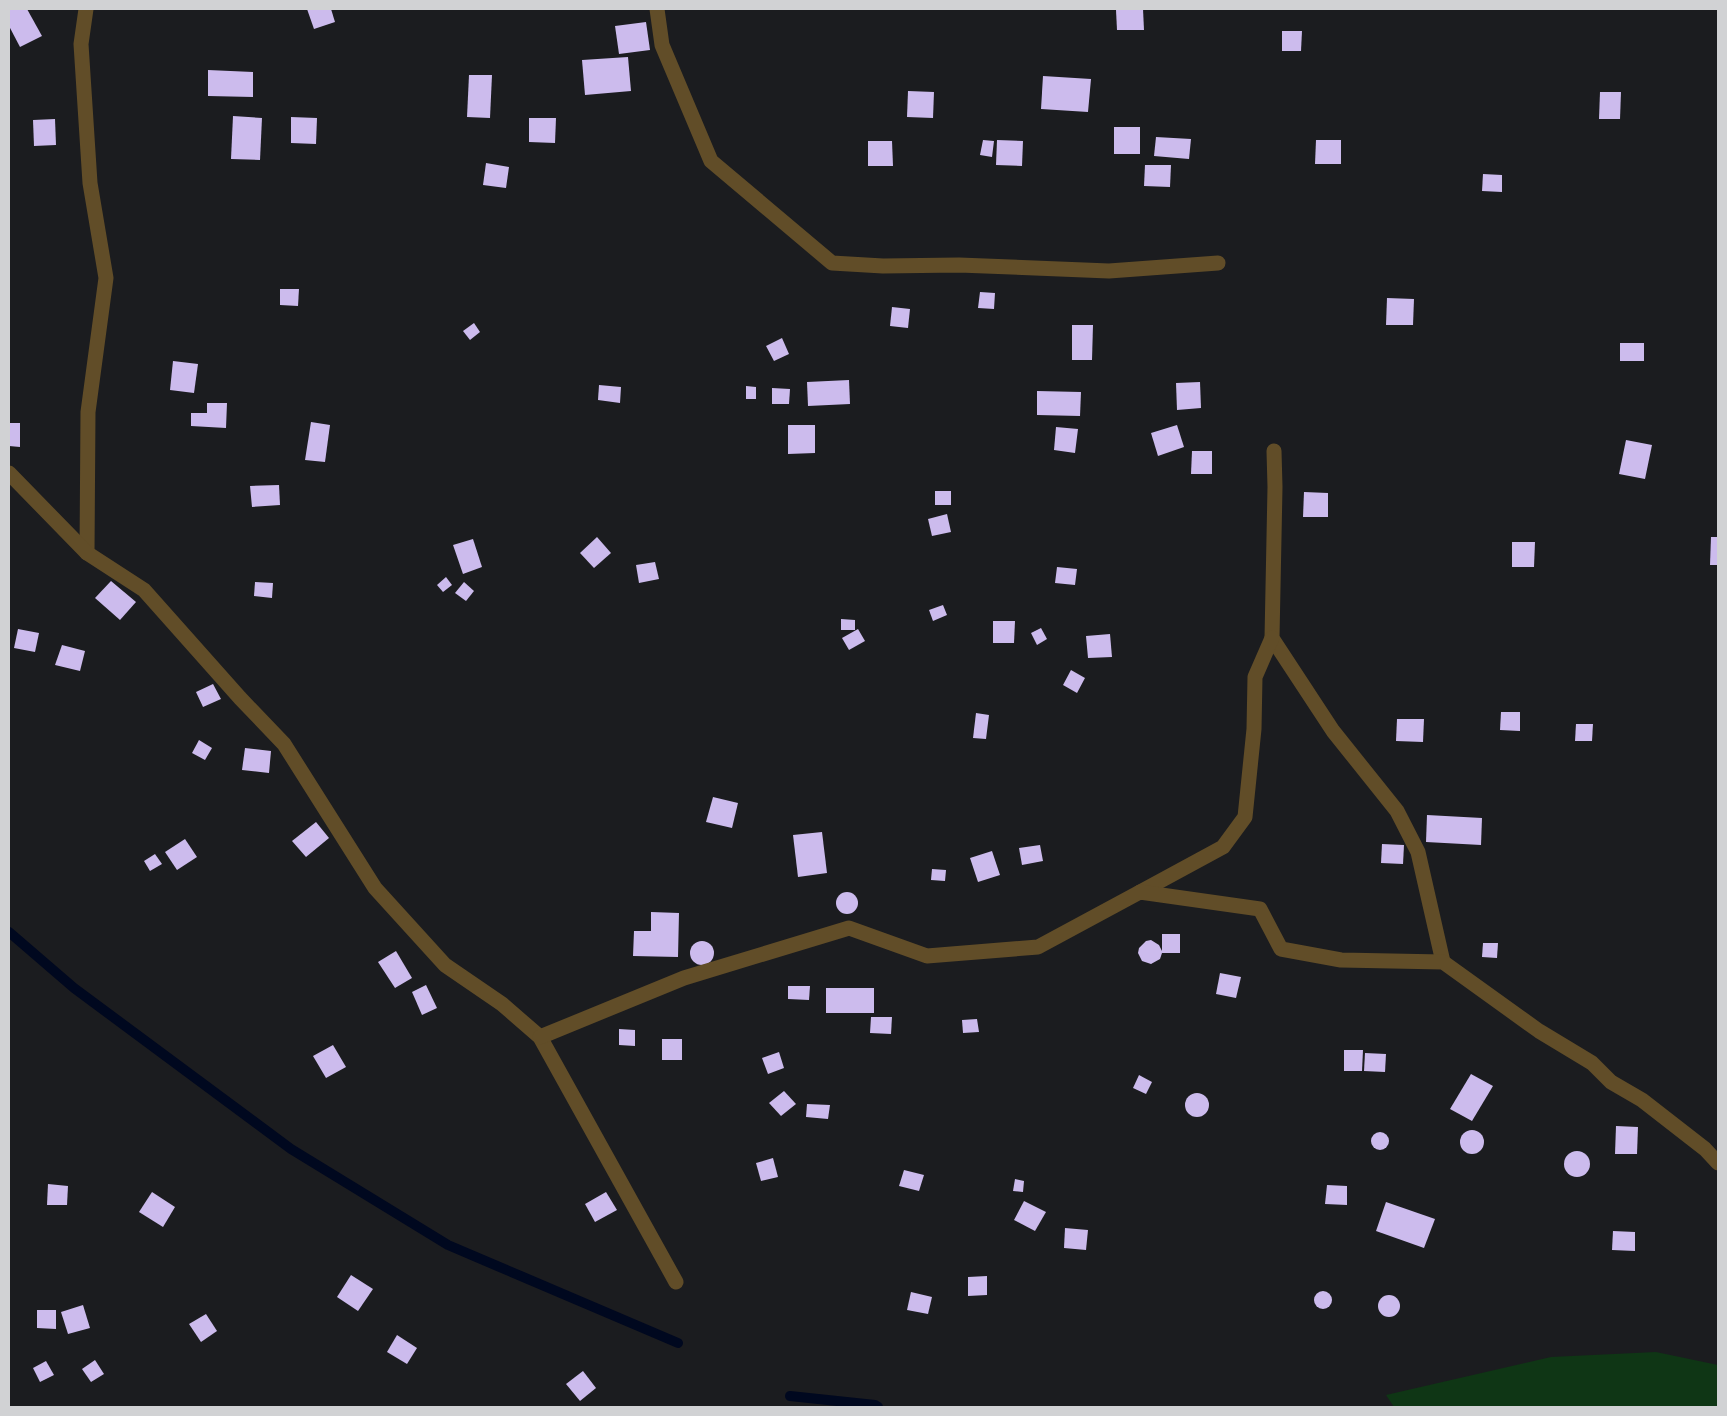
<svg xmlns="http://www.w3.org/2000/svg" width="1727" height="1416" viewBox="0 0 1727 1416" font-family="'DejaVu Sans',sans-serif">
	<rect width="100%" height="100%" fill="#1b1c1f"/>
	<!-- green -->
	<path fill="#0f3615" d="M 1656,1352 L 1718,1365 L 1718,1407 L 1394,1407 L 1386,1395 L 1551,1357 Z"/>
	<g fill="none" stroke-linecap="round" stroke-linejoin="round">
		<!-- stream -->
		<g stroke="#00081f" stroke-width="10">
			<path d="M 9,932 L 74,988 L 291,1149 L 448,1245 L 678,1343"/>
			<path d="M 790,1396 L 875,1405 L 878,1407"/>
		</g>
	</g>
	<!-- building -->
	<g fill="#ccbbed">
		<path d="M 9,9 L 27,9 L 42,36 L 20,47 L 9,26 Z"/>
		<path d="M 307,9 L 331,9 L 335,22 L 314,29 Z"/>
		<path d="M 1143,9 L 1144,30 L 1117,30 L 1116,10 Z"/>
		<path d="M 646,22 L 650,50 L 619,54 L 615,26 Z"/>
		<path d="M 1282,31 L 1302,31 L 1301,51 L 1282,51 Z"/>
		<path d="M 628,57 L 631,91 L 585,95 L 582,60 Z"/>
		<path d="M 208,70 L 253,72 L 253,97 L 208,96 Z"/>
		<path d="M 469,75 L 492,75 L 490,118 L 467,117 Z"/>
		<path d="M 1043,76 L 1091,79 L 1088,112 L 1041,109 Z"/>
		<path d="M 908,91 L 934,92 L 933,118 L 907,117 Z"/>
		<path d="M 1600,92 L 1621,92 L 1620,119 L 1599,119 Z"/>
		<path d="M 233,116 L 262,118 L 260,160 L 231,159 Z"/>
		<path d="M 291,117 L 317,118 L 316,144 L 291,143 Z"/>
		<path d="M 529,118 L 556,118 L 555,143 L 529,142 Z"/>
		<path d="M 55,119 L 56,145 L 34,146 L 33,120 Z"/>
		<rect x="1114" y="127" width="26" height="27"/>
		<path d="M 1156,137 L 1191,139 L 1189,159 L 1154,156 Z"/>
		<path d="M 983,140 L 994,141 L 992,157 L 980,155 Z"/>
		<path d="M 997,140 L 1023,141 L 1022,166 L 996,165 Z"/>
		<path d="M 1316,140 L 1341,140 L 1341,164 L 1315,164 Z"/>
		<path d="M 868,141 L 892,141 L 893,166 L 868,166 Z"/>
		<path d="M 486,163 L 509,167 L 506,188 L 483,185 Z"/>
		<path d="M 1145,165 L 1171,165 L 1170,187 L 1144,186 Z"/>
		<path d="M 1483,174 L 1502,175 L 1502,192 L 1482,191 Z"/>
		<path d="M 280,289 L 299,289 L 298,306 L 280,305 Z"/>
		<path d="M 980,292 L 995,293 L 994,309 L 978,308 Z"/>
		<path d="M 1387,298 L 1414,299 L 1413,325 L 1386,325 Z"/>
		<path d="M 892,307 L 910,309 L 908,328 L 890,326 Z"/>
		<path d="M 474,323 L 480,332 L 470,340 L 463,331 Z"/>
		<path d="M 1072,325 L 1093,325 L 1092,360 L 1072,360 Z"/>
		<path d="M 782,338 L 789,354 L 774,361 L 766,346 Z"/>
		<rect x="1620" y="343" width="24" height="18"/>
		<path d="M 173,361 L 198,364 L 194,393 L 170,390 Z"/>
		<path d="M 849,380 L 850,404 L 808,406 L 807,382 Z"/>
		<path d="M 1200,382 L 1201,408 L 1177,410 L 1176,383 Z"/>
		<path d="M 599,385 L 621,387 L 620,403 L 598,400 Z"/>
		<path d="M 746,386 L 756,387 L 756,399 L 746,399 Z"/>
		<path d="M 772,388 L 790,389 L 789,404 L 772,404 Z"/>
		<path d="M 1037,391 L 1081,392 L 1080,416 L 1037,415 Z"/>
		<path d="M 207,403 L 227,403 L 226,428 L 191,426 L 191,413 L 207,413 Z"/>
		<path d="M 311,422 L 330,425 L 325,462 L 305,460 Z"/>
		<path d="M 9,423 L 20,423 L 20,447 L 9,446 Z"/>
		<path d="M 788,425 L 815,425 L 815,453 L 788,454 Z"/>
		<path d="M 1177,425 L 1184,447 L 1158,456 L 1151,433 Z"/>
		<path d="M 1056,427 L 1078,429 L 1075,453 L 1054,450 Z"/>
		<path d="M 1626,440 L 1652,445 L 1645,479 L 1619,474 Z"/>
		<path d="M 1192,451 L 1212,451 L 1212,474 L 1191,474 Z"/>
		<path d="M 279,485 L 280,505 L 252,507 L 250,486 Z"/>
		<rect x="935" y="491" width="16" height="14"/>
		<path d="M 1304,492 L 1328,493 L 1328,517 L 1303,517 Z"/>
		<path d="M 947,514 L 951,532 L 932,536 L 928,519 Z"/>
		<path d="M 597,537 L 611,553 L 594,568 L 580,553 Z"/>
		<path d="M 1711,537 L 1718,537 L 1718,565 L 1710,565 Z"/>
		<path d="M 473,539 L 482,567 L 463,574 L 453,545 Z"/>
		<path d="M 1512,542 L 1535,542 L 1534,567 L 1512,567 Z"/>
		<path d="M 655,562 L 659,579 L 639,583 L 636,565 Z"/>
		<path d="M 1057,567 L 1077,569 L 1075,585 L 1055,583 Z"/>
		<path d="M 446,577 L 452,585 L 443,592 L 437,585 Z"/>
		<path d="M 111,581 L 136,602 L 120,620 L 95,598 Z"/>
		<path d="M 255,582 L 273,583 L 272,598 L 254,596 Z"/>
		<path d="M 464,582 L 474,591 L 466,601 L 455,593 Z"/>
		<path d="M 943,605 L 947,615 L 933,621 L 929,610 Z"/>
		<path d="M 841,619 L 855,620 L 855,630 L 841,630 Z"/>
		<path d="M 993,621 L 1015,621 L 1014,643 L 993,643 Z"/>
		<path d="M 1041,628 L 1047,639 L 1037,645 L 1031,633 Z"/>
		<path d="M 18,629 L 39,633 L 35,652 L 14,648 Z"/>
		<path d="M 858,629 L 865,641 L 849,650 L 842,638 Z"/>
		<path d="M 1110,634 L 1112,657 L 1088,658 L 1086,636 Z"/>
		<path d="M 62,645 L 85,651 L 80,671 L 55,665 Z"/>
		<path d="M 1071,670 L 1085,678 L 1077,693 L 1063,685 Z"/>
		<path d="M 213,684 L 221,699 L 203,707 L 196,692 Z"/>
		<path d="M 1501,712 L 1520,712 L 1520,731 L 1500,730 Z"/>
		<path d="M 976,713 L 989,715 L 986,739 L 973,738 Z"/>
		<path d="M 1397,719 L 1424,719 L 1423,742 L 1396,741 Z"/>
		<path d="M 1576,724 L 1593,724 L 1592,741 L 1575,741 Z"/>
		<path d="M 199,740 L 212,748 L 205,760 L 192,753 Z"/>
		<path d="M 245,748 L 271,751 L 269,773 L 242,770 Z"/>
		<path d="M 713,797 L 738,803 L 732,828 L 706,822 Z"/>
		<path d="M 1427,815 L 1482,818 L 1481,845 L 1426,842 Z"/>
		<path d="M 316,822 L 329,838 L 306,857 L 292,841 Z"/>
		<path d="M 822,832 L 827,873 L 798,877 L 793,835 Z"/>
		<path d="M 185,839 L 197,857 L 177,870 L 165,852 Z"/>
		<path d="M 1382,844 L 1404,845 L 1403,864 L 1381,863 Z"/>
		<path d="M 1040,845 L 1043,861 L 1022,865 L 1019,848 Z"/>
		<path d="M 992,851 L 1000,875 L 978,882 L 970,858 Z"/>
		<path d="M 155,854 L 162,864 L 150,871 L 144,861 Z"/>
		<path d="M 932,869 L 946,870 L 945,881 L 931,880 Z"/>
		<circle cx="847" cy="903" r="11"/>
		<path d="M 651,912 L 679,913 L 678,957 L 633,956 L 634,931 L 651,931 Z"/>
		<path d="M 1162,934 L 1180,934 L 1180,953 L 1162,953 L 1160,959 L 1151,964 L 1142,961 L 1138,953 L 1139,948 L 1146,941 L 1151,940 L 1159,945 L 1162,951 Z"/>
		<circle cx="702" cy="953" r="12"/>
		<path d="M 1483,943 L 1498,943 L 1497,958 L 1482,957 Z"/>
		<path d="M 396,951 L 412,978 L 395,988 L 378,962 Z"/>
		<path d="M 1220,973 L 1241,977 L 1236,998 L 1216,994 Z"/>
		<path d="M 426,985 L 437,1008 L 422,1015 L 412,992 Z"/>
		<path d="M 788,986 L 810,986 L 809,1000 L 788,999 Z"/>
		<rect x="826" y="988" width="48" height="25"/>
		<path d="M 871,1017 L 892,1017 L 891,1034 L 870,1033 Z"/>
		<path d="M 977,1019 L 979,1032 L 963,1033 L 962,1020 Z"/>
		<path d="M 619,1029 L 635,1030 L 635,1046 L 619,1045 Z"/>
		<rect x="662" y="1039" width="20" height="21"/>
		<path d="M 333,1045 L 346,1067 L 326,1078 L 313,1056 Z"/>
		<path d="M 1344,1050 L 1363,1050 L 1362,1071 L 1344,1071 Z"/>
		<path d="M 779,1052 L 784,1068 L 768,1074 L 762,1058 Z"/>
		<path d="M 1365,1053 L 1386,1054 L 1385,1072 L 1364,1071 Z"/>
		<path d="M 1471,1074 L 1493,1086 L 1472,1121 L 1450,1109 Z"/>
		<path d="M 1139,1075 L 1152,1082 L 1146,1094 L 1133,1088 Z"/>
		<path d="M 784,1091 L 796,1104 L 781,1116 L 769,1103 Z"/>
		<circle cx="1197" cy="1105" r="12"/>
		<path d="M 807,1104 L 830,1105 L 828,1119 L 806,1117 Z"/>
		<path d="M 1616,1126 L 1638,1127 L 1637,1154 L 1615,1154 Z"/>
		<circle cx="1472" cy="1142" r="12"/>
		<circle cx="1380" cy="1141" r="9"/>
		<circle cx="1577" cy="1164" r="13"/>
		<path d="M 773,1158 L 778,1177 L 761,1181 L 756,1163 Z"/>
		<path d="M 904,1170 L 924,1175 L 919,1191 L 899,1186 Z"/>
		<path d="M 1015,1179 L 1024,1181 L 1023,1192 L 1013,1191 Z"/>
		<path d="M 48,1184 L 68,1186 L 67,1205 L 47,1205 Z"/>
		<path d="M 1327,1185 L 1347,1186 L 1347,1205 L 1325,1204 Z"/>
		<path d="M 152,1192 L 175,1207 L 163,1227 L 139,1212 Z"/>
		<path d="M 606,1192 L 617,1210 L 595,1222 L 585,1204 Z"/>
		<path d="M 1024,1201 L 1046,1212 L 1035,1231 L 1014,1220 Z"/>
		<path d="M 1386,1202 L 1435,1219 L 1424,1248 L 1376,1231 Z"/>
		<path d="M 1065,1228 L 1088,1230 L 1086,1250 L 1064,1248 Z"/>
		<path d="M 1613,1231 L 1635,1232 L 1635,1251 L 1612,1250 Z"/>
		<path d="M 351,1275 L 373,1289 L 358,1311 L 337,1297 Z"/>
		<path d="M 987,1276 L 987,1295 L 968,1296 L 968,1277 Z"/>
		<circle cx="1323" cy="1300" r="9"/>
		<path d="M 911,1292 L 932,1297 L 928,1314 L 907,1310 Z"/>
		<circle cx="1389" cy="1306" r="11"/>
		<path d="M 83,1305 L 90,1328 L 68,1334 L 61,1312 Z"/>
		<path d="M 37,1310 L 56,1310 L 56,1329 L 37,1328 Z"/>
		<path d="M 206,1314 L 217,1331 L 201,1342 L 189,1324 Z"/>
		<path d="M 397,1335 L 417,1348 L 407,1364 L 387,1352 Z"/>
		<path d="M 95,1360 L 104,1374 L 91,1382 L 82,1369 Z"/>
		<path d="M 46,1361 L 54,1375 L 40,1382 L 33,1368 Z"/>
		<path d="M 583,1371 L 596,1388 L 580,1401 L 566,1384 Z"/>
	</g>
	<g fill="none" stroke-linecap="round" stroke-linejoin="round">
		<!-- street -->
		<g stroke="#614d28" stroke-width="15">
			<path d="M 86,9 L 81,44 L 90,183 L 106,278 L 88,412 L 87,553"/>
			<path d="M 657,9 L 662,45 L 711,161 L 832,263 L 883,266 L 959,265 L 1109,271 L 1218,263"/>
			<path d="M 1274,451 L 1275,487 L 1272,638 L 1333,731 L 1397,811 L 1418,852 L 1443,962"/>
			<path d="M 9,473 L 87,553 L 144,590 L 240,698 L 284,744 L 375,888 L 445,965 L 502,1004 L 540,1037 L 676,1282"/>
			<path d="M 1140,892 L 1223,847 L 1245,817 L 1254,729 L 1255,677 L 1272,638"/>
			<path d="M 540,1037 L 684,978 L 849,928 L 927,956 L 1038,947 L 1140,892 L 1260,909 L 1281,949 L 1341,960 L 1443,962 L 1539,1031 L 1592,1063 L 1611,1082 L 1642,1100 L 1705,1149 L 1718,1163"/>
		</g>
	</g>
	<!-- border -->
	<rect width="1727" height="1416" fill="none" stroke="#d1d2d4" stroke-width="20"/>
</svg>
